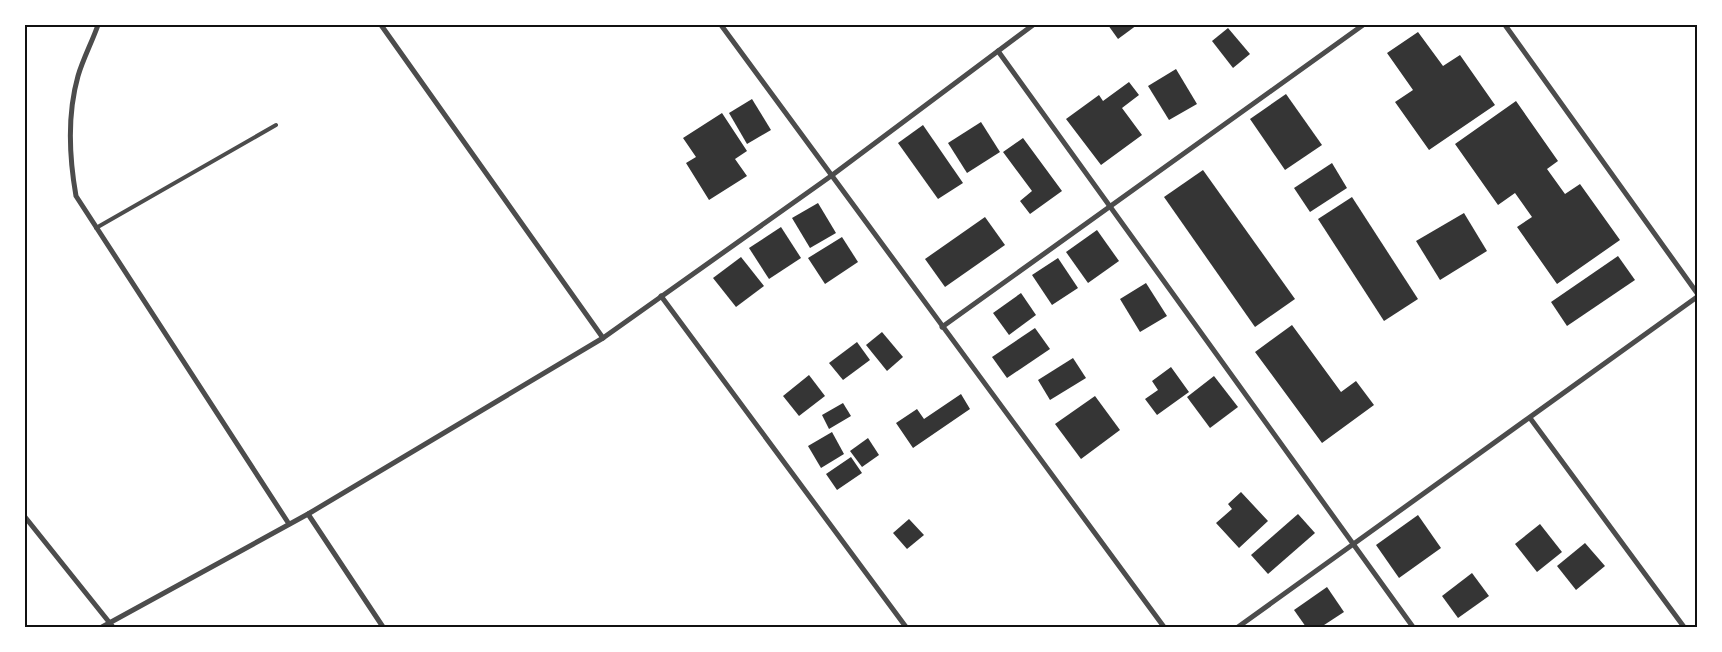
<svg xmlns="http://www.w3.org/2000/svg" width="1722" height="652" viewBox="0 0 1722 652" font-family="'Varela Round',sans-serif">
	<rect width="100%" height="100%" fill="#fff"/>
	<!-- building -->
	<g fill="#353535">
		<path d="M 1108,25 L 1137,25 L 1118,39 Z"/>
		<path d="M 1228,28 L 1250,54 L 1233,68 L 1212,41 Z"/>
		<path d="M 1418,32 L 1443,66 L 1460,55 L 1495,105 L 1429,150 L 1395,102 L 1413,90 L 1387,53 Z"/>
		<path d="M 1176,69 L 1197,104 L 1169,120 L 1148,86 Z"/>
		<path d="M 1129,82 L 1139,95 L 1122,108 L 1142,135 L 1101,165 L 1066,119 L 1099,95 L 1103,101 Z"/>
		<path d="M 1286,94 L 1322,145 L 1285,170 L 1250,119 Z"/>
		<path d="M 752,99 L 771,130 L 747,144 L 729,113 Z"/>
		<path d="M 1516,101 L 1558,161 L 1547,169 L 1565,194 L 1580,184 L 1620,240 L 1557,284 L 1517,227 L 1532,217 L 1515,193 L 1498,205 L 1455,144 Z"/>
		<path d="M 722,113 L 747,151 L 735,159 L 747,176 L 709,200 L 686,163 L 696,157 L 683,138 Z"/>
		<path d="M 981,122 L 1000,152 L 967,173 L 948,143 Z"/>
		<path d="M 923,125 L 963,183 L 938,199 L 898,143 Z"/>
		<path d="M 1023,138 L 1062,191 L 1030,214 L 1020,201 L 1032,191 L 1003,152 Z"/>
		<path d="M 1332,163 L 1347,188 L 1310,212 L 1294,188 Z"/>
		<path d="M 1203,170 L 1295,299 L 1255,327 L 1164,197 Z"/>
		<path d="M 1352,197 L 1418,299 L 1384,321 L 1318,219 Z"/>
		<path d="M 818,203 L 836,233 L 810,248 L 792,218 Z"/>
		<path d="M 1464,213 L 1487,251 L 1440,280 L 1416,241 Z"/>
		<path d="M 985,217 L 1005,245 L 945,287 L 925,259 Z"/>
		<path d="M 781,227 L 801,258 L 769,279 L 749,248 Z"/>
		<path d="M 1097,230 L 1119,261 L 1088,283 L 1066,252 Z"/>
		<path d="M 842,237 L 858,262 L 825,284 L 808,258 Z"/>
		<path d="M 1618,256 L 1635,280 L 1567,326 L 1551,302 Z"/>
		<path d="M 741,257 L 764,286 L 736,307 L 713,278 Z"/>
		<path d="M 1058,258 L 1078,288 L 1052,305 L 1032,275 Z"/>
		<path d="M 1146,283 L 1167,316 L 1140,332 L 1120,299 Z"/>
		<path d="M 1021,293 L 1036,315 L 1009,335 L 993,313 Z"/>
		<path d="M 1292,325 L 1341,392 L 1356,381 L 1374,405 L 1322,443 L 1255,352 Z"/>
		<path d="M 1035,328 L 1050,349 L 1007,378 L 992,357 Z"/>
		<path d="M 882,332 L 903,357 L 887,371 L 866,345 Z"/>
		<path d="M 857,342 L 870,360 L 843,380 L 829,363 Z"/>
		<path d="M 1073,358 L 1086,378 L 1050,400 L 1038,380 Z"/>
		<path d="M 1171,367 L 1189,392 L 1157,415 L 1145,399 L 1158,390 L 1152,381 Z"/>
		<path d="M 809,375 L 825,396 L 799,416 L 783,396 Z"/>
		<path d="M 1214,376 L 1238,407 L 1210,428 L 1187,397 Z"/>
		<path d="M 961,394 L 970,409 L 913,448 L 896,423 L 917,409 L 924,419 Z"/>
		<path d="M 1095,396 L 1120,430 L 1081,459 L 1055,424 Z"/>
		<path d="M 843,403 L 851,416 L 829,429 L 822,415 Z"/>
		<path d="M 832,432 L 844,454 L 821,468 L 808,446 Z"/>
		<path d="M 868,438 L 879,455 L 862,467 L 850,451 Z"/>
		<path d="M 851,457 L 862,473 L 837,490 L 826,474 Z"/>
		<path d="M 1241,492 L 1268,521 L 1239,548 L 1216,523 L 1232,509 L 1228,504 Z"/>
		<path d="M 1298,514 L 1315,533 L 1268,574 L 1251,555 Z"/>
		<path d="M 1418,515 L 1441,548 L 1399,578 L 1376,545 Z"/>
		<path d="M 909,519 L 924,535 L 907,549 L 893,533 Z"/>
		<path d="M 1540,524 L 1562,552 L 1537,572 L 1515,544 Z"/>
		<path d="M 1585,543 L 1605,566 L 1576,590 L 1557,566 Z"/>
		<path d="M 1472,573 L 1489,596 L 1458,618 L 1442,596 Z"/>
		<path d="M 1327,587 L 1344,612 L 1321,627 L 1306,627 L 1294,610 Z"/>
	</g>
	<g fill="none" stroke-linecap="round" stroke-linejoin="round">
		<!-- service -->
		<path stroke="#4c4c4c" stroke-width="4" d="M 96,228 L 276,125"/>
		<!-- minor -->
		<g stroke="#4c4c4c" stroke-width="5">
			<path d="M 98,25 C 92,42 83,59 78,76 C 67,115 69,156 76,196 L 289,524"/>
			<path d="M 381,25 L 603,338"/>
			<path d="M 721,25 L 1164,627"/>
			<path d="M 1505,25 L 1697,293"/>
			<path d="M 998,51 L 1413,627"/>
			<path d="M 661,296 L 906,627"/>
			<path d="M 942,327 L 1363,25"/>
			<path d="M 1530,418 L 1684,627"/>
			<path d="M 308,514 L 383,627"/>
			<path d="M 25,517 L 113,627"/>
			<path d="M 102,627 L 308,514 L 603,338 L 831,176 L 1033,25"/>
			<path d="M 1238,627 L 1697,297"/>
		</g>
	</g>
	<!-- border -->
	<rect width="1722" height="652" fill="none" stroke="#ffffff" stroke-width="52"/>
	<rect x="26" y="26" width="1670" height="600" fill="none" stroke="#111" stroke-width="2"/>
</svg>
